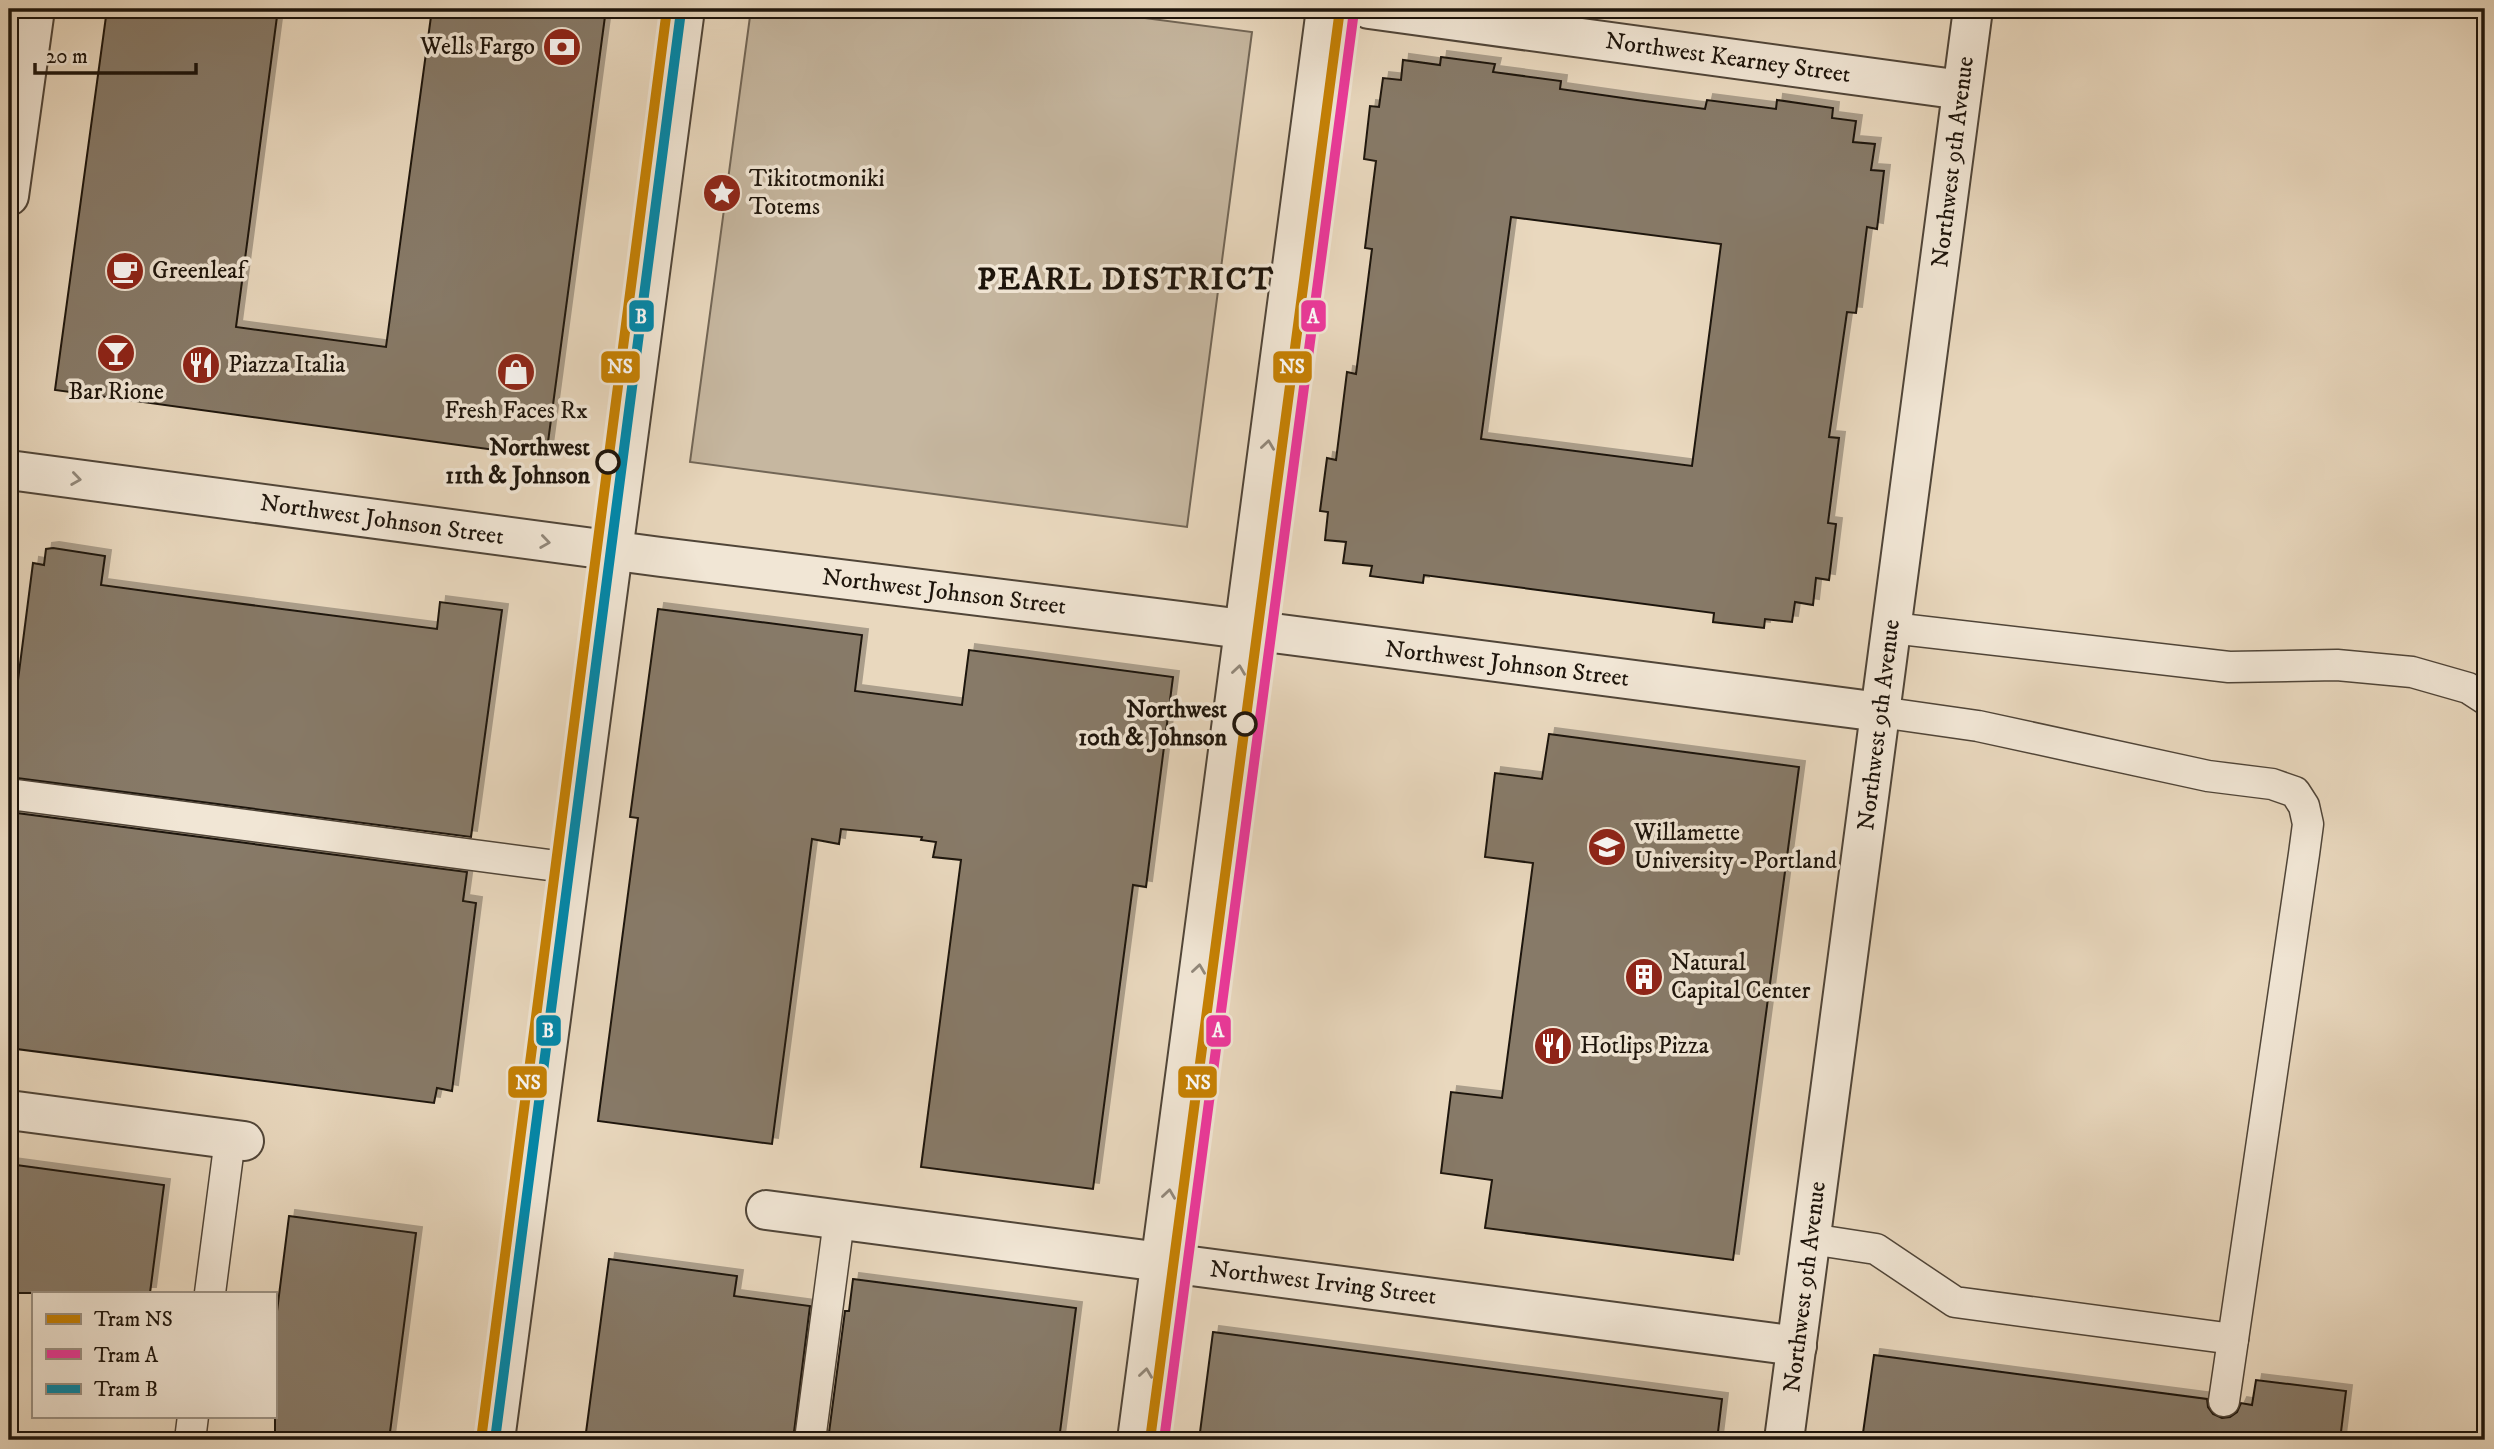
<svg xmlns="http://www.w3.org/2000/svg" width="2494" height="1449" viewBox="0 0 2494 1449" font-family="'IM FELL DW Pica',serif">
	<defs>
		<filter id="shadow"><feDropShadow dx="6" dy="-6" stdDeviation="0" flood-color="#0004"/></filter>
	</defs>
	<rect width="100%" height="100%" fill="#e9d8be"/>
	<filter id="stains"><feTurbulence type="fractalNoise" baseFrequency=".00286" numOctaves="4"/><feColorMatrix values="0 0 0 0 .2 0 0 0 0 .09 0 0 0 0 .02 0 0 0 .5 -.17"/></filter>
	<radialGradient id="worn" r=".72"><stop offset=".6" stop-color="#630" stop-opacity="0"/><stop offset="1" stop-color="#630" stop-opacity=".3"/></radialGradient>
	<!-- green -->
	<path fill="#c6b7a0" stroke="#726656" stroke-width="2" d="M 751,9 L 1076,9 L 1252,32 L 1187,527 L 690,462 Z"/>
	<!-- building -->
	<g fill="#877a68" stroke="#1d140b" stroke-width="2" fill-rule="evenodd" filter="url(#shadow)">
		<path d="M 107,9 L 278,9 L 236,327 L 386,347 L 432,9 L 606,9 L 546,457 L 55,390 Z"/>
		<path d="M 1441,57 L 1495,64 L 1493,72 L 1561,81 L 1560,89 L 1637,100 L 1705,109 L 1707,100 L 1776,109 L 1777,100 L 1833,108 L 1832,118 L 1856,121 L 1853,142 L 1875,144 L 1871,170 L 1884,171 L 1877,229 L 1867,227 L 1856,313 L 1847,312 L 1829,437 L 1839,438 L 1828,523 L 1836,524 L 1829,580 L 1816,578 L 1813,605 L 1795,602 L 1792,622 L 1765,619 L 1764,628 L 1713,622 L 1714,613 L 1424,575 L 1423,583 L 1370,576 L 1372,566 L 1343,563 L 1346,542 L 1325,540 L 1328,512 L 1320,511 L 1327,458 L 1336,460 L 1347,372 L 1356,374 L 1372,249 L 1365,248 L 1376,161 L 1364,159 L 1370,106 L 1379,107 L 1383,78 L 1401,80 L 1403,60 L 1440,65 ZM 1511,217 L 1721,244 L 1692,466 L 1481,439 Z"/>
		<path d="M 53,548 L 105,556 L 101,585 L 197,598 L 437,629 L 440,602 L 502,610 L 471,837 L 9,777 L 9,750 L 33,563 L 44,565 L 46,549 Z"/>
		<path d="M 658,609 L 862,635 L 855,691 L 962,705 L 969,650 L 1173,677 L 1146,887 L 1133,885 L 1093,1189 L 921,1167 L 961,860 L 933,857 L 936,842 L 921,840 L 922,837 L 841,829 L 839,844 L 812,839 L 772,1144 L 598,1121 L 638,818 L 630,817 Z"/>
		<path d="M 1549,734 L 1799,767 L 1733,1260 L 1485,1228 L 1492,1180 L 1441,1173 L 1451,1092 L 1502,1098 L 1533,863 L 1485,857 L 1495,773 L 1542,779 Z"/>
		<path d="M 9,812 L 467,872 L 463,901 L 476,903 L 452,1091 L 437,1088 L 434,1103 L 9,1048 Z"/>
		<path d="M 9,1164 L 164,1185 L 150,1293 L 9,1293 Z"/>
		<path d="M 289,1216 L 416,1233 L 389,1440 L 275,1440 L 275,1327 Z"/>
		<path d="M 609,1259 L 737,1276 L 734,1296 L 810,1306 L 793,1440 L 585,1440 Z"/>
		<path d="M 853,1279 L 1076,1308 L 1059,1440 L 828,1440 L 845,1311 L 849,1311 Z"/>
		<path d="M 1213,1332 L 1722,1399 L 1717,1440 L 1199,1440 Z"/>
		<path d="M 1874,1355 L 2207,1399 L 2208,1407 L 2213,1414 L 2222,1418 L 2230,1417 L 2237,1412 L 2241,1403 L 2252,1405 L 2256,1380 L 2346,1391 L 2340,1440 L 1862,1440 Z"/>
	</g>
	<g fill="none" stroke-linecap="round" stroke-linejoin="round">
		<defs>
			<g id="service">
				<path d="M 1892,628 L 2229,667 L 2337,665 L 2412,672 L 2468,688 L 2485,699"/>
				<path d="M 1880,712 L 1978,726 L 2208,776 L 2272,784 L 2295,792 L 2304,806 L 2308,824 L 2304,854 L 2224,1401"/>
				<path d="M 9,794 L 572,868"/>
				<path d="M 1811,1239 L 1876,1249 L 1955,1302 L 2233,1339"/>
				<path d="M 210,1293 L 230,1139"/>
				<path d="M 190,1440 L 193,1416"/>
				<path d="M 810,1440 L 839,1220"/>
			</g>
			<g id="pedestrian">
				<path d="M 1369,9 L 1962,90"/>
				<path d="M 9,1110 L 244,1141"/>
				<path d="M 766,1210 L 1161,1262"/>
			</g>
			<g id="minor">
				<path d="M 9,470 L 661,557 L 1181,621 L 1880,712"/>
				<path d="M 1161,1262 L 1797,1346"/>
			</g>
			<g id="tertiary">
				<path d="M 9,196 L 35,9"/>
				<path d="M 495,1440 L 685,9"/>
				<path d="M 1137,1440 L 1326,9"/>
				<path d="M 1784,1440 L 1973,9"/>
			</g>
		</defs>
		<!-- service casing -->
		<use href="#service" stroke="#504538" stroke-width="33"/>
		<!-- pedestrian casing -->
		<use href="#pedestrian" stroke="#504538" stroke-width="42"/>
		<!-- minor casing -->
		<use href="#minor" stroke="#504538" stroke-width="42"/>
		<!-- tertiary casing -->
		<use href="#tertiary" stroke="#504538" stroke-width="42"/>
		<!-- service -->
		<use href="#service" stroke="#f1e6d5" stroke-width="30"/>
		<!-- pedestrian -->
		<use href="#pedestrian" stroke="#f1e6d5" stroke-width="38"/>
		<!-- minor -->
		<use href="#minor" stroke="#f1e6d5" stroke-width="38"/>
		<!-- tertiary -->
		<use href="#tertiary" stroke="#f1e6d5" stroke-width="38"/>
		<defs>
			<g id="tram-1">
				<path d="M 481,1440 L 667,9"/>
				<path d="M 1150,1440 L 1340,9"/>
			</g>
			<path id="tram-2" d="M 1164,1440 L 1354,11"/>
			<path id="tram-3" d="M 495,1440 L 681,11"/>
		</defs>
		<!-- tram-1 casing -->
		<use href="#tram-1" stroke="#f1e6d5" stroke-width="16"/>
		<!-- tram-2 casing -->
		<use href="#tram-2" stroke="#f1e6d5" stroke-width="16"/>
		<!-- tram-3 casing -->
		<use href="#tram-3" stroke="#f1e6d5" stroke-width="16"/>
		<!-- tram-1 -->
		<use href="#tram-1" stroke="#c68103" stroke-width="10"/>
		<!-- tram-2 -->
		<use href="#tram-2" stroke="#ed389c" stroke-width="10"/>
		<!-- tram-3 -->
		<use href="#tram-3" stroke="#0088ab" stroke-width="10"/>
	</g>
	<!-- one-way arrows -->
	<defs><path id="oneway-chevron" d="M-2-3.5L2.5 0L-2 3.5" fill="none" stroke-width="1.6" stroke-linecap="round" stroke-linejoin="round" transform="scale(1.75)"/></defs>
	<g stroke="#92887a">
		<use href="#oneway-chevron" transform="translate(1268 445) rotate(-82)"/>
		<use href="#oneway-chevron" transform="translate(76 479) rotate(8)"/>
		<use href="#oneway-chevron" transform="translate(545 542) rotate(8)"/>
		<use href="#oneway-chevron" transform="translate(1239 670) rotate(-82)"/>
		<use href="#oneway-chevron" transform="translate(1199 969) rotate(-82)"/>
		<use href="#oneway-chevron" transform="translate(1169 1194) rotate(-82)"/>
		<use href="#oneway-chevron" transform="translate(1146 1373) rotate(-82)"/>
	</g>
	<!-- icons -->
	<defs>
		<symbol id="bank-disc" viewBox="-11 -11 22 22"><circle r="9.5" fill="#8f2418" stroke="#f1e6d5"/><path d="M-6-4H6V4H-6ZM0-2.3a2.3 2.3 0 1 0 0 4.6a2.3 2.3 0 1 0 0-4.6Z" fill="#fff"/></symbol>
		<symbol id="sight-disc" viewBox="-11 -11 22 22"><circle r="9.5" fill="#8f2418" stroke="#f1e6d5"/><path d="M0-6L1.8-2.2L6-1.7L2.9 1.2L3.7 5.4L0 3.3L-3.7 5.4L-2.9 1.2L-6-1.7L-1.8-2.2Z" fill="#fff"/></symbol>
		<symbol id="cafe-disc" viewBox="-11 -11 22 22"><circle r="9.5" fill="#8f2418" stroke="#f1e6d5"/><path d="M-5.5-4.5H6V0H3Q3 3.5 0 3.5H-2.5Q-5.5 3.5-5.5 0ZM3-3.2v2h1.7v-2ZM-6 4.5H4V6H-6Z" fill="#fff"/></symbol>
		<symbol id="bar-disc" viewBox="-11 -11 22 22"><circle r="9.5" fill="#8f2418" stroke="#f1e6d5"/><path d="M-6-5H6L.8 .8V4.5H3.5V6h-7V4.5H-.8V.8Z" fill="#fff"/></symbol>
		<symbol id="restaurant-disc" viewBox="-11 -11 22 22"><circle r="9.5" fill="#8f2418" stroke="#f1e6d5"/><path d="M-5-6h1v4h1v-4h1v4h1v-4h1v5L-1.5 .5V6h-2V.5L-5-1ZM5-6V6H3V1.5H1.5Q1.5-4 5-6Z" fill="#fff"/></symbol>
		<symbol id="shop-disc" viewBox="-11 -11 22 22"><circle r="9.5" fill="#8f2418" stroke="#f1e6d5"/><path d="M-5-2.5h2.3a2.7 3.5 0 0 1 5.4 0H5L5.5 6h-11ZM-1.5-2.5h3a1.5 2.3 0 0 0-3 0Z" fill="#fff"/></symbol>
		<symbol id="university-disc" viewBox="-11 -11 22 22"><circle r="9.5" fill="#8f2418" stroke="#f1e6d5"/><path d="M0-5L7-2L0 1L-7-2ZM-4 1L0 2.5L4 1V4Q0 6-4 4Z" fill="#fff"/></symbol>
		<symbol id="building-disc" viewBox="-11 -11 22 22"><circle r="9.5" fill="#8f2418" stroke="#f1e6d5"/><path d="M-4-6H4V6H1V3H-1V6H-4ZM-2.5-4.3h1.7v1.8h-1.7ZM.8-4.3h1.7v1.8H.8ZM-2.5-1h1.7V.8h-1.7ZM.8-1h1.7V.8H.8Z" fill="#fff"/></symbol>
	</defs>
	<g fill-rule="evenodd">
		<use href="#bank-disc" x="540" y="25" width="44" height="44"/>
		<use href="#sight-disc" x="700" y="171" width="44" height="44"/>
		<use href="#cafe-disc" x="103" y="249" width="44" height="44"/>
		<use href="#bar-disc" x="94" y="331" width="44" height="44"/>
		<use href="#restaurant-disc" x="179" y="343" width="44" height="44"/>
		<use href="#shop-disc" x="494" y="350" width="44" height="44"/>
		<use href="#university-disc" x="1585" y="825" width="44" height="44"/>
		<use href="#building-disc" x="1622" y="955" width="44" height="44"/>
		<use href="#restaurant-disc" x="1531" y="1024" width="44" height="44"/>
	</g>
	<!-- markers -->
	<g fill="#f1e6d5" stroke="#1d140b" stroke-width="3.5">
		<circle cx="608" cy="462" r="11"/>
		<circle cx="1245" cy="724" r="11"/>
	</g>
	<g text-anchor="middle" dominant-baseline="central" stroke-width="7" stroke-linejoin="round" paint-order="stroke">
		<!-- poi labels -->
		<g font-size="24" fill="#1d140b" stroke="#f1e6d5" text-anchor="start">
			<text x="535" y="47" text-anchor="end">Wells Fargo</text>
			<text x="749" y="179">Tikitotmoniki<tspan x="749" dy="28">Totems</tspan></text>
			<text x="152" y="271">Greenleaf</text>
			<text x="228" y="365">Piazza Italia</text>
			<text x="116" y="392" text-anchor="middle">Bar Rione</text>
			<text x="516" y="411" text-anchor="middle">Fresh Faces Rx</text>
			<text x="1634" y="833">Willamette<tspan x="1634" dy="28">University - Portland</tspan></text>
			<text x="1671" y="963">Natural<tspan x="1671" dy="28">Capital Center</tspan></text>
			<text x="1580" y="1046">Hotlips Pizza</text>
		</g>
		<!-- street labels -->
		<g font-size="24" fill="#1d140b" stroke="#f1e6d5">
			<text transform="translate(1728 58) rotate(8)">Northwest Kearney Street</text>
			<text transform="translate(1953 162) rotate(-83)">Northwest 9th Avenue</text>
			<text transform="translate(382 520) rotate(8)">Northwest Johnson Street</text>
			<text transform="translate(944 592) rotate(7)">Northwest Johnson Street</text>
			<text transform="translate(1507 664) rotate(7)">Northwest Johnson Street</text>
			<text transform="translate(1879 725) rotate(-83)">Northwest 9th Avenue</text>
			<text transform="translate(1323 1283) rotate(7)">Northwest Irving Street</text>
			<text transform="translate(1805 1287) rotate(-83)">Northwest 9th Avenue</text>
		</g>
		<!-- stop labels -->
		<g font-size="24" font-weight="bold" fill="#1d140b" stroke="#f1e6d5" text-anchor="end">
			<text x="590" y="448">Northwest<tspan x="590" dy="28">11th &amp; Johnson</tspan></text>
			<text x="1227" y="710">Northwest<tspan x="1227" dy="28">10th &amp; Johnson</tspan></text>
		</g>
		<!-- district labels -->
		<g font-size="32" font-weight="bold" letter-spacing="2" fill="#1d140b" stroke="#f1e6d5">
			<text x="1126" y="280">PEARL DISTRICT</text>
		</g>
	</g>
	<g stroke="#f1e6d5" stroke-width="2.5">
		<rect x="628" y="299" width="27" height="34" rx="7" fill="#0088ab"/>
		<rect x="1300" y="299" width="27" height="34" rx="7" fill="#ed389c"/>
		<rect x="600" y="350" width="41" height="34" rx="7" fill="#c68103"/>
		<rect x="1272" y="350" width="41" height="34" rx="7" fill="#c68103"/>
		<rect x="535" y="1014" width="27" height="33" rx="7" fill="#0088ab"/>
		<rect x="1205" y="1014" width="27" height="34" rx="7" fill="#ed389c"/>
		<rect x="507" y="1065" width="41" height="34" rx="7" fill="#c68103"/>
		<rect x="1177" y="1065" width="41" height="34" rx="7" fill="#c68103"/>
	</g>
	<g font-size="19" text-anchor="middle" font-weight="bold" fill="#fff">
		<text x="641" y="323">B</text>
		<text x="1313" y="323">A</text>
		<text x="620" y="373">NS</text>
		<text x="1292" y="373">NS</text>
		<text x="548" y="1037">B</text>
		<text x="1218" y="1037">A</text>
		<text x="528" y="1089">NS</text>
		<text x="1198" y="1089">NS</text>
	</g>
	<!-- margin -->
	<rect width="2494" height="1449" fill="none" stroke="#e9d8be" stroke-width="35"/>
	<rect x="10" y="10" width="2473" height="1428" fill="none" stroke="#1d140b" stroke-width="3.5"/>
	<rect x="18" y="18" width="2459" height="1414" fill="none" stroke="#1d140b" stroke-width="2"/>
	<!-- legend -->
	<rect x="32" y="1292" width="245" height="126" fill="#f1e6d5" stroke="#9c9284" stroke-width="2"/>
	<rect x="46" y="1314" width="35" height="10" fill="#c68103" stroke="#9c9284" stroke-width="2"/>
	<text x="94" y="1326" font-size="21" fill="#1d140b">Tram NS</text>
	<rect x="46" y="1349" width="35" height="10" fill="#ed389c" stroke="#9c9284" stroke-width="2"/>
	<text x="94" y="1362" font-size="21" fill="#1d140b">Tram A</text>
	<rect x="46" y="1384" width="35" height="10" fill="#0088ab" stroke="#9c9284" stroke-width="2"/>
	<text x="94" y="1396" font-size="21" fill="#1d140b">Tram B</text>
	<!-- scale -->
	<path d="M35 63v10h161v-10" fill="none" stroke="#1d140b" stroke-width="3.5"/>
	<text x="46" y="63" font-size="21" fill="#1d140b" stroke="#f1e6d5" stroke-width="5" paint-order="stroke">20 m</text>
	<rect width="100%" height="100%" filter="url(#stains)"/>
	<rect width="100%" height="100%" fill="url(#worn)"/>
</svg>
